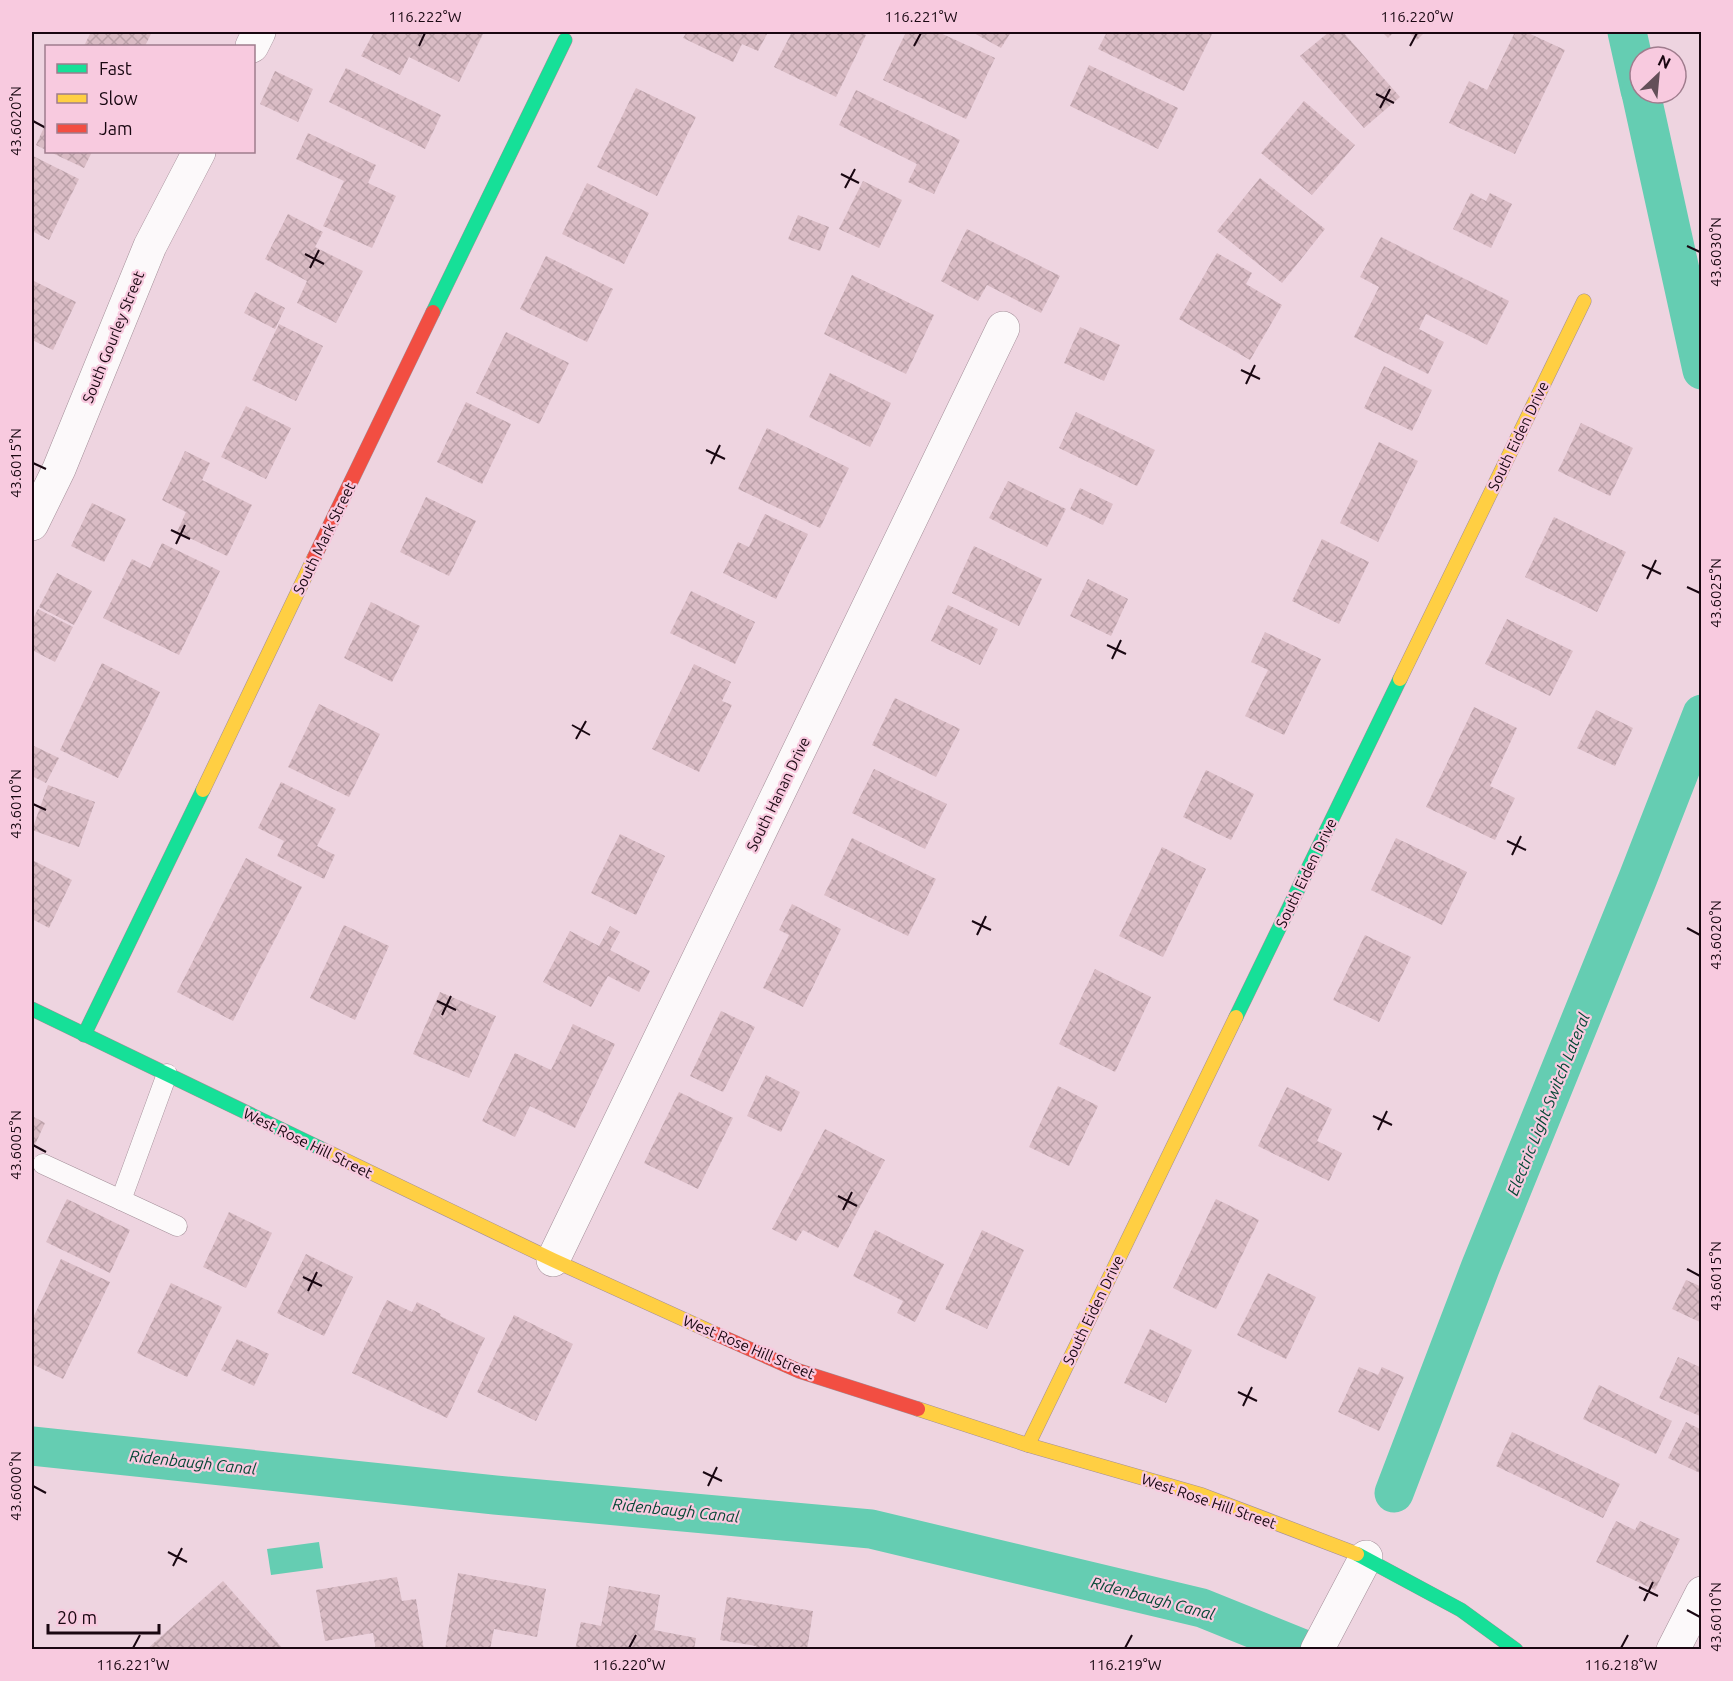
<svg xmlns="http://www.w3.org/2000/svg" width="1733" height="1681" viewBox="0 0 1733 1681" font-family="Ubuntu,sans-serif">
	<defs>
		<pattern id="building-cross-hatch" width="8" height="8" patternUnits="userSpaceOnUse" patternTransform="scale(1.5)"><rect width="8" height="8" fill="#dabcc5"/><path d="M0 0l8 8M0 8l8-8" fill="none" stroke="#baa0a8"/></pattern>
	</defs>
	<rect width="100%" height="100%" fill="#eed4e0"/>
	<!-- water -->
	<path fill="#65cdb2" d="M 319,1542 L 323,1568 L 271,1575 L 267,1549 Z"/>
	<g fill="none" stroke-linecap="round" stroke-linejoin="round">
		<!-- canal -->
		<g stroke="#65cdb2" stroke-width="39">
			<path d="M 1627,32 L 1640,90"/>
			<path d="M 1641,93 L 1702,370"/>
			<path d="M 32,1446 L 495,1495 L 871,1529 L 1202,1608 L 1306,1650"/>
			<path d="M 1394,1493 L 1480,1268 L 1638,878 L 1702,714"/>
		</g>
	</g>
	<!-- building -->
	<g fill="url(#building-cross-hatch)">
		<path d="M 91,32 L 152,32 L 145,46 L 84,46 Z"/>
		<path d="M 374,32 L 484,32 L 459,82 L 409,57 L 400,75 L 361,56 Z"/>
		<path d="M 687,32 L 768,32 L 758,51 L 742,44 L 733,62 L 683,38 Z"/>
		<path d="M 792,32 L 859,32 L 866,35 L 836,97 L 774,67 Z"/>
		<path d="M 906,32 L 938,32 L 995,58 L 966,119 L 883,80 Z"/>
		<path d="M 972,32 L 1011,32 L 1001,48 Z"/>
		<path d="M 1107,32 L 1213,32 L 1184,91 L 1098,49 Z"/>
		<path d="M 1329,32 L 1343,32 L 1400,97 L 1364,128 L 1300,56 Z"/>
		<path d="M 1382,32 L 1394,32 L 1388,38 Z"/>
		<path d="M 1408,32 L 1425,32 L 1417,40 Z"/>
		<path d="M 1515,32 L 1526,32 L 1565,50 L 1515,154 L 1449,123 L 1469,81 L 1487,90 Z"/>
		<path d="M 1089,65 L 1178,108 L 1158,149 L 1070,106 Z"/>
		<path d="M 346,68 L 441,115 L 425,149 L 329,102 Z"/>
		<path d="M 275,71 L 313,89 L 298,122 L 260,104 Z"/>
		<path d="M 636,88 L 696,117 L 657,196 L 597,167 Z"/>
		<path d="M 856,90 L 960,140 L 934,194 L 908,182 L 917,164 L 839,125 Z"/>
		<path d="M 1304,101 L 1355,145 L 1312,195 L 1261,153 Z"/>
		<path d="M 46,117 L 46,150 L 36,145 L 46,123 L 44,122 Z"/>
		<path d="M 308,133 L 376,165 L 368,183 L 396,196 L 372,248 L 323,226 L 344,181 L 296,159 Z"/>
		<path d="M 50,152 L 92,152 L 84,168 Z"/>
		<path d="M 33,156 L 79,179 L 49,240 L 32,231 Z"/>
		<path d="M 1260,178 L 1325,229 L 1282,283 L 1217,231 Z"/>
		<path d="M 863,181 L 902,200 L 879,248 L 839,229 Z"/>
		<path d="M 587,183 L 649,213 L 624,264 L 562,234 Z"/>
		<path d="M 1471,193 L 1486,201 L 1490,193 L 1512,204 L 1491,248 L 1453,229 Z"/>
		<path d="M 288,214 L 323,232 L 315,247 L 363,271 L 336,323 L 297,303 L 307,281 L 265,259 Z"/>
		<path d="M 798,215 L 829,227 L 820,251 L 788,239 Z"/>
		<path d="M 967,229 L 1060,276 L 1041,313 L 987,285 L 978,301 L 941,281 Z"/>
		<path d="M 1381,237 L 1509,301 L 1487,345 L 1426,314 L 1419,329 L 1444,342 L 1428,374 L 1354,337 L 1379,287 L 1360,277 Z"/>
		<path d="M 1217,253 L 1252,273 L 1246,284 L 1282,305 L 1250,360 L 1179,319 Z"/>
		<path d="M 546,256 L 613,289 L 587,342 L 520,309 Z"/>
		<path d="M 852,275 L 934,315 L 906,374 L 824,334 Z"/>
		<path d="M 32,280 L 76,302 L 53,350 L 32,340 Z"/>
		<path d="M 255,292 L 285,308 L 275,329 L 244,313 Z"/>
		<path d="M 279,324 L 323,346 L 296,401 L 252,380 Z"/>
		<path d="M 1080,327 L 1120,345 L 1104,381 L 1064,363 Z"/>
		<path d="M 506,332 L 569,363 L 539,424 L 476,393 Z"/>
		<path d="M 1384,366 L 1432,390 L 1412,431 L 1364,408 Z"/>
		<path d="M 830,373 L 891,403 L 870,447 L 809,417 Z"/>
		<path d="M 466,402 L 511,424 L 482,484 L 437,462 Z"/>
		<path d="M 246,406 L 291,428 L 266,479 L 221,457 Z"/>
		<path d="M 1076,412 L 1155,450 L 1137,486 L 1059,448 Z"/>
		<path d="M 1581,423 L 1633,448 L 1610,496 L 1558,471 Z"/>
		<path d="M 767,428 L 849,468 L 820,528 L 738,489 Z"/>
		<path d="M 1379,442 L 1418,461 L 1378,542 L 1340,523 Z"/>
		<path d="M 185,451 L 210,463 L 202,480 L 252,505 L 227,556 L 177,532 L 186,512 L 162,500 Z"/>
		<path d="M 1008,481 L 1066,509 L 1047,547 L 989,518 Z"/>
		<path d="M 1080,488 L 1113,504 L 1103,525 L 1070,509 Z"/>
		<path d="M 426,497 L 476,521 L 449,576 L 400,552 Z"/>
		<path d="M 92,503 L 126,519 L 104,562 L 71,546 Z"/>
		<path d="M 765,514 L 808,534 L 776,599 L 723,573 L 738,542 L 749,547 Z"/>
		<path d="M 1554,517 L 1626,552 L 1597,612 L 1525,577 Z"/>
		<path d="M 1322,539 L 1369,562 L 1339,624 L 1292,601 Z"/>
		<path d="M 162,543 L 220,571 L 179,655 L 103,618 L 132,559 L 150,568 Z"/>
		<path d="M 974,546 L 1042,579 L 1019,626 L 952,593 Z"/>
		<path d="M 57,573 L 92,591 L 74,625 L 39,607 Z"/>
		<path d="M 1088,579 L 1128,599 L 1111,636 L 1070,616 Z"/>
		<path d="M 691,591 L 755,622 L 735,664 L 670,633 Z"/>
		<path d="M 371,602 L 420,626 L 392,682 L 344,658 Z"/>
		<path d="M 948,605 L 998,629 L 980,665 L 931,641 Z"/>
		<path d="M 38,609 L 73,627 L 55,662 L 32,650 L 32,621 Z"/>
		<path d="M 1507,619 L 1573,651 L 1550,696 L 1485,664 Z"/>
		<path d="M 1265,632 L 1321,659 L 1284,735 L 1245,716 L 1268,670 L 1251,662 Z"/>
		<path d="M 102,663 L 160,692 L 118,778 L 60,750 Z"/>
		<path d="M 694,664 L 731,682 L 722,701 L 732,705 L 699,772 L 652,749 Z"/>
		<path d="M 895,698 L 960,729 L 936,777 L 872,745 Z"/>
		<path d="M 319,704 L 380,734 L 349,797 L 288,767 Z"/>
		<path d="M 1474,707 L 1517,728 L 1490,786 L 1515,798 L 1495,840 L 1426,807 Z"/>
		<path d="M 1596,710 L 1633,728 L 1615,766 L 1577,748 Z"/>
		<path d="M 32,745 L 59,758 L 46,783 L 32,776 Z"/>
		<path d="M 874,769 L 947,804 L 925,849 L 852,813 Z"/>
		<path d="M 1206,770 L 1254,794 L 1231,840 L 1183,817 Z"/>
		<path d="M 281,782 L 336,809 L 317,846 L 335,855 L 324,879 L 277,856 L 284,841 L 258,828 Z"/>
		<path d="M 48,785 L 95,802 L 79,847 L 32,830 Z"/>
		<path d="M 620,834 L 665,856 L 636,915 L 591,893 Z"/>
		<path d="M 852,838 L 936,879 L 908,936 L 824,895 Z"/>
		<path d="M 1396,838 L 1467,872 L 1442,925 L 1371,890 Z"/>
		<path d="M 1162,847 L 1206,869 L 1163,957 L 1119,936 Z"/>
		<path d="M 246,858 L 302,887 L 233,1021 L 177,992 Z"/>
		<path d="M 32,860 L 72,880 L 49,928 L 32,919 Z"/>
		<path d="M 792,904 L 841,929 L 803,1007 L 763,988 L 789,935 L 779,930 Z"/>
		<path d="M 344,925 L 389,946 L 355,1020 L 310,998 Z"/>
		<path d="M 610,926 L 620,932 L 610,950 L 650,971 L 639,992 L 608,976 L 591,1007 L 543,982 L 570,931 L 599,946 Z"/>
		<path d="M 1365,935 L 1411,957 L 1379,1022 L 1333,1000 Z"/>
		<path d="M 1095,969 L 1151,997 L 1115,1072 L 1059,1044 Z"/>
		<path d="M 440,992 L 496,1016 L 469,1078 L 413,1054 Z"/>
		<path d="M 721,1011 L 755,1027 L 723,1092 L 690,1076 Z"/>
		<path d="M 573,1024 L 615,1044 L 575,1128 L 530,1106 L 515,1137 L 482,1121 L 515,1053 L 551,1070 Z"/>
		<path d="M 766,1075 L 800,1092 L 781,1132 L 747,1116 Z"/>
		<path d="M 1058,1086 L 1098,1106 L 1069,1166 L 1029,1147 Z"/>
		<path d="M 1287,1087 L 1332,1109 L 1317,1141 L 1342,1153 L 1329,1181 L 1258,1146 Z"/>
		<path d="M 679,1092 L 733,1118 L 698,1189 L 644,1163 Z"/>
		<path d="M 32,1116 L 45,1123 L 32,1151 Z"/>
		<path d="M 825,1129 L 885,1160 L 838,1248 L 803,1230 L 796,1241 L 772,1229 Z"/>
		<path d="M 67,1199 L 130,1230 L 110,1273 L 46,1242 Z"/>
		<path d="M 1216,1199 L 1259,1220 L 1216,1309 L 1173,1288 Z"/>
		<path d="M 229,1212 L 272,1233 L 246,1288 L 203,1267 Z"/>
		<path d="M 875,1230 L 944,1264 L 915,1322 L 897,1313 L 903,1301 L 853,1276 Z"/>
		<path d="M 982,1230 L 1024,1250 L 987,1329 L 945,1309 Z"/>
		<path d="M 306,1254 L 353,1277 L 324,1336 L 277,1313 Z"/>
		<path d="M 61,1259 L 110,1282 L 63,1379 L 32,1364 L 32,1320 Z"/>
		<path d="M 1268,1273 L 1316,1297 L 1286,1359 L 1237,1335 Z"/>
		<path d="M 1686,1280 L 1702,1287 L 1702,1323 L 1672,1309 Z"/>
		<path d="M 171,1283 L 222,1307 L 187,1377 L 137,1353 Z"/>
		<path d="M 387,1300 L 412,1312 L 417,1302 L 441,1314 L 440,1316 L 485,1338 L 447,1418 L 352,1373 Z"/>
		<path d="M 514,1315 L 573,1344 L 536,1421 L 477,1392 Z"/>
		<path d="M 1150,1329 L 1192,1350 L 1166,1403 L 1124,1383 Z"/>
		<path d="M 237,1339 L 269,1354 L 254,1386 L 221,1370 Z"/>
		<path d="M 1678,1357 L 1702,1368 L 1702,1417 L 1659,1398 Z"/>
		<path d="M 1359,1367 L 1378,1375 L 1382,1367 L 1404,1377 L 1379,1431 L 1338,1412 Z"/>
		<path d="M 1599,1385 L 1672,1421 L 1656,1454 L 1583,1419 Z"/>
		<path d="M 1686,1422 L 1702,1430 L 1702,1474 L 1668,1458 Z"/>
		<path d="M 1512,1432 L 1620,1484 L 1603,1518 L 1496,1466 Z"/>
		<path d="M 1616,1521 L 1635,1530 L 1640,1521 L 1680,1539 L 1655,1590 L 1596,1562 Z"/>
		<path d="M 458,1573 L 546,1589 L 537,1637 L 494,1629 L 490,1650 L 445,1650 Z"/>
		<path d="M 397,1577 L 402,1601 L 416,1599 L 424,1650 L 376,1650 L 373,1633 L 325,1641 L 316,1590 Z"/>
		<path d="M 223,1581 L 284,1650 L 146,1650 Z"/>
		<path d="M 609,1586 L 660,1595 L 654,1630 L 696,1638 L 694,1650 L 575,1650 L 581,1622 L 601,1626 Z"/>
		<path d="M 727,1597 L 813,1611 L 807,1650 L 756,1650 L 756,1646 L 720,1640 Z"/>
	</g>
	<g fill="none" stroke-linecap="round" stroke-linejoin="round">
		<defs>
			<g id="lane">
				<path d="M 43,1164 L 121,1200 L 167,1074"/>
				<path d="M 121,1200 L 177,1226"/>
			</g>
			<g id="street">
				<path d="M 252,46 L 259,32"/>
				<path d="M 32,524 L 59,469 L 150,246 L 199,152"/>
				<path d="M 553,1260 L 1003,328"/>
				<path d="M 1317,1650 L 1366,1557"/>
				<path d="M 1673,1650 L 1702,1593"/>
			</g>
			<g id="fast">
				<path d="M 433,312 L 565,40"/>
				<path d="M 32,1009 L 326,1151"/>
				<path d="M 1236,1017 L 1400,679"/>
				<path d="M 84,1035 L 203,790"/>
				<path d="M 1357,1554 L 1461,1610 L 1516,1650"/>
			</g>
			<g id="slow">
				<path d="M 1400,679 L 1584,301"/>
				<path d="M 203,790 L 314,558"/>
				<path d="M 326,1151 L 553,1260 L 716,1334"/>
				<path d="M 918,1409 L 1028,1445 L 1202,1495 L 1357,1554"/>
				<path d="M 1028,1445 L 1236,1017"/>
			</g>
			<g id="jam">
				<path d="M 314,558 L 433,312"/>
				<path d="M 716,1334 L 799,1371 L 918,1409"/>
			</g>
		</defs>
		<!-- lane casing -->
		<use href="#lane" stroke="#a38e98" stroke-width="21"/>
		<!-- street casing -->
		<use href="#street" stroke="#a38e98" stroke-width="34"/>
		<!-- fast casing -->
		<use href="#fast" stroke="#a38e98" stroke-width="15"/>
		<!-- slow casing -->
		<use href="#slow" stroke="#a38e98" stroke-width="15"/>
		<!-- jam casing -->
		<use href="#jam" stroke="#a38e98" stroke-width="15"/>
		<!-- lane -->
		<use href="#lane" stroke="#fcf9fa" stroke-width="20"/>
		<!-- street -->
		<use href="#street" stroke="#fcf9fa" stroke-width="33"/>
		<!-- fast -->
		<use href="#fast" stroke="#16e098" stroke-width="14"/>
		<!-- slow -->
		<use href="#slow" stroke="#ffcf43" stroke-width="14"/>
		<!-- jam -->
		<use href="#jam" stroke="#f24e42" stroke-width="14"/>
	</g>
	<!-- ticks -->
	<path fill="none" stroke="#190711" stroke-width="2" d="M 419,46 L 425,33M 914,46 L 921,33M 1410,46 L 1417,33M 1376,94 L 1394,103M 1380,108 L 1390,89M 33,121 L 46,128M 841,174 L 859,183M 845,188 L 855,169M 1687,246 L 1700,252M 305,254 L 324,264M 310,268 L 319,250M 1241,370 L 1260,379M 1246,384 L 1255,365M 706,450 L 725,459M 33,463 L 46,469M 711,464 L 720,445M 171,530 L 190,539M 176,544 L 185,525M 1642,565 L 1661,574M 1647,579 L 1656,560M 1687,587 L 1700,593M 1107,645 L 1126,654M 1112,659 L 1121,640M 572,725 L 590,735M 576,739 L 586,721M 33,804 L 46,810M 1507,841 L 1526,850M 1512,855 L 1521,836M 972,921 L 991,930M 1687,928 L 1700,935M 977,935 L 986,916M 437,1001 L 456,1010M 442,1015 L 451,996M 1373,1116 L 1392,1125M 1378,1130 L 1387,1111M 33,1145 L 46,1152M 838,1196 L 857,1206M 843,1210 L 852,1192M 1687,1269 L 1700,1276M 303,1277 L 322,1286M 308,1291 L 317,1272M 1238,1392 L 1257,1401M 1243,1406 L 1252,1387M 703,1472 L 722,1481M 33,1486 L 46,1493M 708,1486 L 717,1467M 168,1552 L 187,1562M 173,1566 L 182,1548M 1639,1587 L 1658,1596M 1644,1601 L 1653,1582M 1687,1610 L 1700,1617M 133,1648 L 140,1635M 629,1648 L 636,1635M 1125,1648 L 1132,1635M 1621,1648 L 1628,1635"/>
	<g text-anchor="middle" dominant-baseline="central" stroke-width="4.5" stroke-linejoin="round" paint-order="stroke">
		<!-- street labels -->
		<g font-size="15" fill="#190711" stroke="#f8cadf">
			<text transform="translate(113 337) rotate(-68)">South Gourley Street</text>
			<text transform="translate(1518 436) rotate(-64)">South Eiden Drive</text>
			<text transform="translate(324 538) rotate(-64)">South Mark Street</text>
			<text transform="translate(778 794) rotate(-64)">South Hanan Drive</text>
			<text transform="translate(1306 873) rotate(-64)">South Eiden Drive</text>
			<text transform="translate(308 1143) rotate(26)">West Rose Hill Street</text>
			<text transform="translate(1093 1310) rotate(-64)">South Eiden Drive</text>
			<text transform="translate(749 1347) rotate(23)">West Rose Hill Street</text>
			<text transform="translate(1209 1501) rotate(19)">West Rose Hill Street</text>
		</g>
		<!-- water labels -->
		<g font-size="16" font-style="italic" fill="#044735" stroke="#f8cadf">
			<text transform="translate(1548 1104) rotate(-68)">Electric Light Switch Lateral</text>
			<text transform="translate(193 1462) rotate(6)">Ridenbaugh Canal</text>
			<text transform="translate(676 1510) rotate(6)">Ridenbaugh Canal</text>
			<text transform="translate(1153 1598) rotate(15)">Ridenbaugh Canal</text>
		</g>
	</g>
	<!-- border -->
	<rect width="1733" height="1681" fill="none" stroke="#f8cadf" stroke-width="66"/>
	<!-- legend -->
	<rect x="45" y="45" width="210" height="108" fill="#f8cadf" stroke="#9f7c8d" stroke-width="1.5"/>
	<rect x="57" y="64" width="30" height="9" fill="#16e098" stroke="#9f7c8d" stroke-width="1.5"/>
	<text x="99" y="75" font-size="18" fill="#190711">Fast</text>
	<rect x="57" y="94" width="30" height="9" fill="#ffcf43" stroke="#9f7c8d" stroke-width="1.5"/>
	<text x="99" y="105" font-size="18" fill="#190711">Slow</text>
	<rect x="57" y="124" width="30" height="9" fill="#f24e42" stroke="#9f7c8d" stroke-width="1.5"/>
	<text x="99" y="135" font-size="18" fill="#190711">Jam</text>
	<!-- north arrow -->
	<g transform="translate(1658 75) rotate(26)"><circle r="28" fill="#f8cadf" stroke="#9f7c8d" stroke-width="1.5"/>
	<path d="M0-4.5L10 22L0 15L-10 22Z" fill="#644f59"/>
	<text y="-9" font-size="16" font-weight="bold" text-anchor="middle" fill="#190711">N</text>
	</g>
	<!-- scale -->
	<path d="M48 1624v9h111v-9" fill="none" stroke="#190711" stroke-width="3"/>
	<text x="57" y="1624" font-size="18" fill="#190711" stroke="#f8cadf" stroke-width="4.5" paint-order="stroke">20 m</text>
	<rect x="33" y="33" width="1667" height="1615" fill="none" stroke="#190711" stroke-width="2"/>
	<g font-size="15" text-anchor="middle" fill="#190711">
		<text x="425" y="22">116.222°W</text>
		<text x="921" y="22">116.221°W</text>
		<text x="1417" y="22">116.220°W</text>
		<text transform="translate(16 121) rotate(-90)" y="5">43.6020°N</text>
		<text transform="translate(1716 252) rotate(-90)" y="5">43.6030°N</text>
		<text transform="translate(16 463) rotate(-90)" y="5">43.6015°N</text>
		<text transform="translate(1716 593) rotate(-90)" y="5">43.6025°N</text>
		<text transform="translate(16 804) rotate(-90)" y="5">43.6010°N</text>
		<text transform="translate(1716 935) rotate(-90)" y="5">43.6020°N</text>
		<text transform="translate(16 1145) rotate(-90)" y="5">43.6005°N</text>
		<text transform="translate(1716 1276) rotate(-90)" y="5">43.6015°N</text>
		<text transform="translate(16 1486) rotate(-90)" y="5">43.6000°N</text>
		<text transform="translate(1716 1617) rotate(-90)" y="5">43.6010°N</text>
		<text x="133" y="1670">116.221°W</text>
		<text x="629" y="1670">116.220°W</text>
		<text x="1125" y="1670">116.219°W</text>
		<text x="1621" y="1670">116.218°W</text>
	</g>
</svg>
